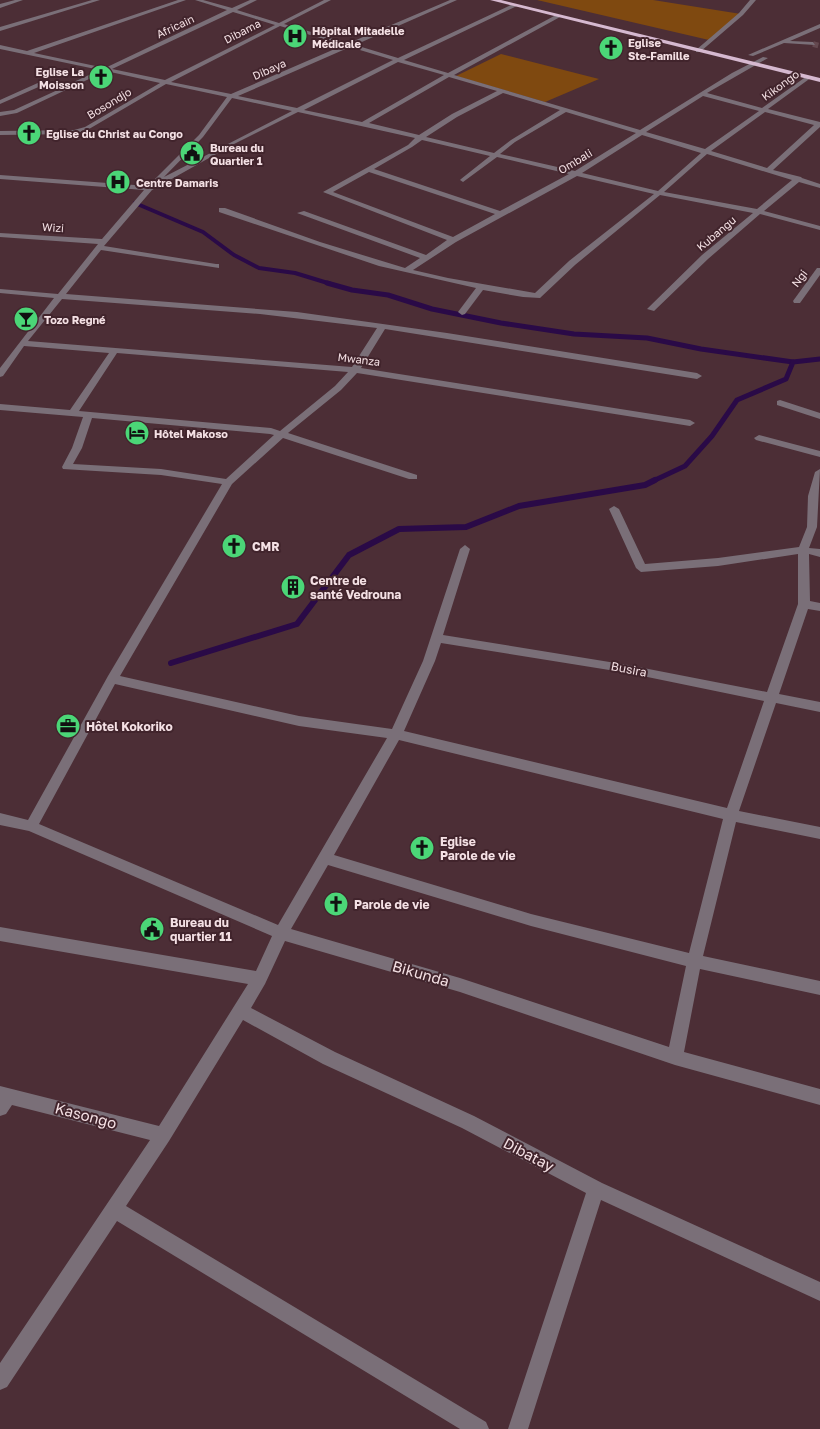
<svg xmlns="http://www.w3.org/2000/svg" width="820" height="1429" viewBox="0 0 820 1429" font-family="'Golos Text',sans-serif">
	<rect width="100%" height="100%" fill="#4c2e36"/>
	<!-- green -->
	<g fill="#7f4910">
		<path d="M 537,0 L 653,0 L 741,14 L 709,40 Z"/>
		<path d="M 501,54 L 599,79 L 545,102 L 456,76 Z"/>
	</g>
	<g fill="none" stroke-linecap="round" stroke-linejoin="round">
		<!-- stream-far2 -->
		<path stroke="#2a0a47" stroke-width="4" d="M 135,203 L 203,232 L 234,255 L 259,268 L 295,273 L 331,284"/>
		<!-- stream-far1 -->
		<g stroke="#2a0a47" stroke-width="5">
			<path d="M 327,283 L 352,290 L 388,295 L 432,309 L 501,323 L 574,334 L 647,338 L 701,349 L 793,362"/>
			<path d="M 653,481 L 685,466 L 712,436 L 737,400 L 786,379 L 793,362 L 820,359"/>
		</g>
		<!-- stream -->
		<path stroke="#2a0a47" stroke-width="6" d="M 171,663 L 297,624 L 349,555 L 399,529 L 466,527 L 519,506 L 645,485 L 655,480"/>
		<!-- minor-tunnel -->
		<path stroke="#654950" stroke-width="5.5" stroke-dasharray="5.5 3" stroke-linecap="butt" d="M 813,44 L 820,46"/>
		<!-- minor -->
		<g fill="#7a6f78" fill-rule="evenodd">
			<path d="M 15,0 L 23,0 L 0,8 L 0,4 Z"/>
			<path d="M 92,0 L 100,0 L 0,31 L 0,27 Z"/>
			<path d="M 178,0 L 186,0 L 34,53 L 105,68 L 227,10 L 195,0 L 203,0 L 232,8 L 250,0 L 257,0 L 237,10 L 279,23 L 324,0 L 331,0 L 284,24 L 349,43 L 450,0 L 457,0 L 355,45 L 398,58 L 513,4 L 517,4 L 517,6 L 404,60 L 448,73 L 556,15 L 560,15 L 560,17 L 454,75 L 640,130 L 732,73 L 763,57 L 768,58 L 707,93 L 762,108 L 807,76 L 812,77 L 768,109 L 820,122 L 820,127 L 773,170 L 801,177 L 802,178 L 820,184 L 820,188 L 799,182 L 764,211 L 820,226 L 820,230 L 760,214 L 708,259 L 654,311 L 647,309 L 702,255 L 753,213 L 660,195 L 575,265 L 540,298 L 523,297 L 483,290 L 465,314 L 462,315 L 458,312 L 476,288 L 379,266 L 219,212 L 219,208 L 225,208 L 320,242 L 405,268 L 420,258 L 297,213 L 304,211 L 426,255 L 447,240 L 323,192 L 408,145 L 415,138 L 298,112 L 234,144 L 152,190 L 104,246 L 216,264 L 219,264 L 219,268 L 101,250 L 66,294 L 297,312 L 447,333 L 697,373 L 702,376 L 697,379 L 385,329 L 361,368 L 690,420 L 695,423 L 690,426 L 357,373 L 341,390 L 288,433 L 417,475 L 417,479 L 409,479 L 283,438 L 232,484 L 120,676 L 299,716 L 392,729 L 423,661 L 460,549 L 465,545 L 470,549 L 443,635 L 628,665 L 767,692 L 798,604 L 798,554 L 718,566 L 641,572 L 636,568 L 609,509 L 614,506 L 619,509 L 645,564 L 718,558 L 799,547 L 807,527 L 808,496 L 815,472 L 820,469 L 817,527 L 809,548 L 820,549 L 820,557 L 809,554 L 810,601 L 820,603 L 820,611 L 808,609 L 779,694 L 820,702 L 820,712 L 776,703 L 739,811 L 820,827 L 820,839 L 736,822 L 703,956 L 820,981 L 820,995 L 700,969 L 684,1052 L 820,1089 L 820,1105 L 675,1065 L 460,992 L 285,941 L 265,984 L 251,1008 L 335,1052 L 474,1116 L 602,1183 L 820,1282 L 820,1301 L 601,1200 L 528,1429 L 508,1429 L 586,1193 L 462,1128 L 323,1064 L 243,1020 L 169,1141 L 126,1206 L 486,1422 L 489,1429 L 460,1429 L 117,1221 L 7,1387 L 0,1390 L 0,1363 L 150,1140 L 12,1105 L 6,1114 L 0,1116 L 0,1086 L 159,1126 L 248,984 L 0,941 L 0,927 L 256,971 L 272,936 L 29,831 L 0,825 L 0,813 L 28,820 L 108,676 L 222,484 L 161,475 L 63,469 L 62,467 L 72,448 L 83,417 L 0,410 L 0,404 L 70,410 L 109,353 L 24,346 L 3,376 L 0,377 L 0,368 L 54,298 L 0,293 L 0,289 L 58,294 L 98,244 L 0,237 L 0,233 L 102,239 L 144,190 L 0,179 L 0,175 L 148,186 L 199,135 L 227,97 L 166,84 L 89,129 L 74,134 L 0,135 L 0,131 L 74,130 L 85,127 L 160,83 L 106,71 L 17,113 L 0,116 L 0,112 L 14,110 L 62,88 L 43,85 L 0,104 L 0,100 L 40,82 L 67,85 L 100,70 L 0,49 L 0,45 L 27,51 ZM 233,12 L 275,25 L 165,80 L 112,69 ZM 280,26 L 344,45 L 231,94 L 171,82 ZM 350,47 L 393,60 L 297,108 L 238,96 ZM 398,62 L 444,75 L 362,122 L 304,110 ZM 449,77 L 497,91 L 452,114 L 419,135 L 369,123 ZM 503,93 L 560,110 L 511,140 L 494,153 L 426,137 L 457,117 ZM 703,96 L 759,111 L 705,149 L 646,132 ZM 232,98 L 292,111 L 164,177 L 203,137 ZM 566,112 L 636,133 L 575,171 L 500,154 L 515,142 ZM 765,112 L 814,125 L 767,168 L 711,151 ZM 642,135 L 701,153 L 658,191 L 582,173 ZM 422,140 L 490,156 L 461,179 L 460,180 L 463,182 L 497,157 L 569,174 L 500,211 L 374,169 L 412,147 ZM 707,154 L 792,180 L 757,209 L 664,192 ZM 369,172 L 495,214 L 453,237 L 333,192 ZM 577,176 L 654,194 L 569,261 L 535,293 L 448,278 L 413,270 L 456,242 ZM 62,299 L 260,314 L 377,328 L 352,367 L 28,341 ZM 117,353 L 348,372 L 335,386 L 280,431 L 271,428 L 79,411 ZM 92,418 L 270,434 L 274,435 L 226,479 L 161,469 L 73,464 L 82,448 ZM 441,643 L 628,673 L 764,701 L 727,808 L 404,731 L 435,661 ZM 115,684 L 299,726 L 387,738 L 278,925 L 39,824 ZM 399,740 L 723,819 L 689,953 L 531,914 L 334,855 ZM 328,865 L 531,926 L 686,966 L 669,1047 L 460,978 L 291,929 Z"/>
			<path d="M 750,0 L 756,0 L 743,15 L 700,52 L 696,52 L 696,50 L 739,13 Z"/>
			<path d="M 820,24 L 820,28 L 790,41 L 813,42 L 815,45 L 784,43 L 753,56 L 748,55 Z"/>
			<path d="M 817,268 L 820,268 L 820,275 L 800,303 L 794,303 L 793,301 Z"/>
			<path d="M 780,400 L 820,413 L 820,419 L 777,405 L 777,401 Z"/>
			<path d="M 759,435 L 820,451 L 820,457 L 756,440 L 754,438 Z"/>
		</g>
		<!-- highway -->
		<path fill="#d6b9d0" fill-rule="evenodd" d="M 490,0 L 501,0 L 820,78 L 820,82 Z"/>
	</g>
	<!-- icons -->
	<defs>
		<symbol id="hospital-disc" viewBox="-11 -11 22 22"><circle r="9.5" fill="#4bd677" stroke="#41242c"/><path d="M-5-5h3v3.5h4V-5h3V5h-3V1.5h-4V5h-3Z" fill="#111"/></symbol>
		<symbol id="church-disc" viewBox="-11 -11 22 22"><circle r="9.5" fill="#4bd677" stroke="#41242c"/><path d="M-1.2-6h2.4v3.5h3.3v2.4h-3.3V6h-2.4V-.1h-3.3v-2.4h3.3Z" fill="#111"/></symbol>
		<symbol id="civic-disc" viewBox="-11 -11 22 22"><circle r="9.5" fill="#4bd677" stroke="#41242c"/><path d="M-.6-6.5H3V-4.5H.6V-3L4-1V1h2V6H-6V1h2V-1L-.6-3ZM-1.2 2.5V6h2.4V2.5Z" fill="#111"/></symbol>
		<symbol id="bar-disc" viewBox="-11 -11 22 22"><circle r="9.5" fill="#4bd677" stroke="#41242c"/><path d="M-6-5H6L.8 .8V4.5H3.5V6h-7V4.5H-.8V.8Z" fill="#111"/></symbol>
		<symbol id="hotel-disc" viewBox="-11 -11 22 22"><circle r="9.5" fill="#4bd677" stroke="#41242c"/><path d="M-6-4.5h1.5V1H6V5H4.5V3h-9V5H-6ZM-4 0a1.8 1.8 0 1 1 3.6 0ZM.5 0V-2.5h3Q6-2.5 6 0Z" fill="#111"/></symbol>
		<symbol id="building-disc" viewBox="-11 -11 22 22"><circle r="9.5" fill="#4bd677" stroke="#41242c"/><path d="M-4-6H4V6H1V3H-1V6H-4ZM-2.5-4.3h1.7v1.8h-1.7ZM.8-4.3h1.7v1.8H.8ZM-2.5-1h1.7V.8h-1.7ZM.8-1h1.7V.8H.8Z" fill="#111"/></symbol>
		<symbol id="office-disc" viewBox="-11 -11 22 22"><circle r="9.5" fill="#4bd677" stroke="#41242c"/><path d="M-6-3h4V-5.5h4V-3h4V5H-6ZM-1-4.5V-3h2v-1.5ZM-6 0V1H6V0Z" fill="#111"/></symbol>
	</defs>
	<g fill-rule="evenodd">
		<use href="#hospital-disc" x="281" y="22" width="28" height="28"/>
		<use href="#church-disc" x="597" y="34" width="28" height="28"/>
		<use href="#church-disc" x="87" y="63" width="28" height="28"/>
		<use href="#church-disc" x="15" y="119" width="28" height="28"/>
		<use href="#civic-disc" x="178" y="139" width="28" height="28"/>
		<use href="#hospital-disc" x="104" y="168" width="28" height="28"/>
		<use href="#bar-disc" x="12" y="305" width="28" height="28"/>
		<use href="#hotel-disc" x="123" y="419" width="28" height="28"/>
		<use href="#church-disc" x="220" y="532" width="28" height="28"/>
		<use href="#building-disc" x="279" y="573" width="28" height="28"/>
		<use href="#office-disc" x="54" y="712" width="28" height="28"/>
		<use href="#church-disc" x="408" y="834" width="28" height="28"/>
		<use href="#church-disc" x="322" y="890" width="28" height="28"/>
		<use href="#civic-disc" x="138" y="915" width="28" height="28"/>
	</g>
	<g text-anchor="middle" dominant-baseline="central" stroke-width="4" stroke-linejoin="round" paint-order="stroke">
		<!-- far-street labels -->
		<g font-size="11" fill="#f4e0e4" stroke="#41242c">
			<text transform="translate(175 26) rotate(-25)">Africain</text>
			<text transform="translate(242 31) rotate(-27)">Dibama</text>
			<text transform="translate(269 69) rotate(-24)">Dibaya</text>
			<text transform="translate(780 85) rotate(-36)">Kikongo</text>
			<text transform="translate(109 103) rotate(-31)">Bosondjo</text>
			<text transform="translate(575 161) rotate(-31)">Ombali</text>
			<text transform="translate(53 227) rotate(4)">Wizi</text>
			<text transform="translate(716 233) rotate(-40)">Kubangu</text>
			<text transform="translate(799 278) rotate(-53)">Ngi</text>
			<text transform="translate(359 359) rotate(7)">Mwanza</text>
		</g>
		<!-- far-poi labels -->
		<g font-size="11" font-weight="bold" fill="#f4e0e4" stroke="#41242c" text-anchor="start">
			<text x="312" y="30">Hôpital Mitadelle<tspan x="312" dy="13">Médicale</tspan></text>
			<text x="628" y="42">Eglise<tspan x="628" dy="13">Ste-Famille</tspan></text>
			<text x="84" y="71" text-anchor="end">Eglise La<tspan x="84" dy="13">Moisson</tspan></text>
			<text x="46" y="133">Eglise du Christ au Congo</text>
			<text x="210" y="147">Bureau du<tspan x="210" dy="13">Quartier 1</tspan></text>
			<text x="136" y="182">Centre Damaris</text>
			<text x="44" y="319">Tozo Regné</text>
			<text x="154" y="433">Hôtel Makoso</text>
		</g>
		<!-- poi labels -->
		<g font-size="12" font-weight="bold" fill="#f4e0e4" stroke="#41242c" text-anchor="start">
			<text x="252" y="546">CMR</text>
			<text x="310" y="580">Centre de<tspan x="310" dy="14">santé Vedrouna</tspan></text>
			<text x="86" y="726">Hôtel Kokoriko</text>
			<text x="440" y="841">Eglise<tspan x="440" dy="14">Parole de vie</tspan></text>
			<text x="354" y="904">Parole de vie</text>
			<text x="170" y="922">Bureau du<tspan x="170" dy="14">quartier 11</tspan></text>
		</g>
		<!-- street labels -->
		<g font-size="12" fill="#f4e0e4" stroke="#41242c">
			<text transform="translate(629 669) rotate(11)">Busira</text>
		</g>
		<!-- near-street labels -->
		<g font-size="15" fill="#f4e0e4" stroke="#41242c">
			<text transform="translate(421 973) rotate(16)">Bikunda</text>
			<text transform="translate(86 1115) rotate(15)">Kasongo</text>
			<text transform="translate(529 1154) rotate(28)">Dibatay</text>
		</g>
	</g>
</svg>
